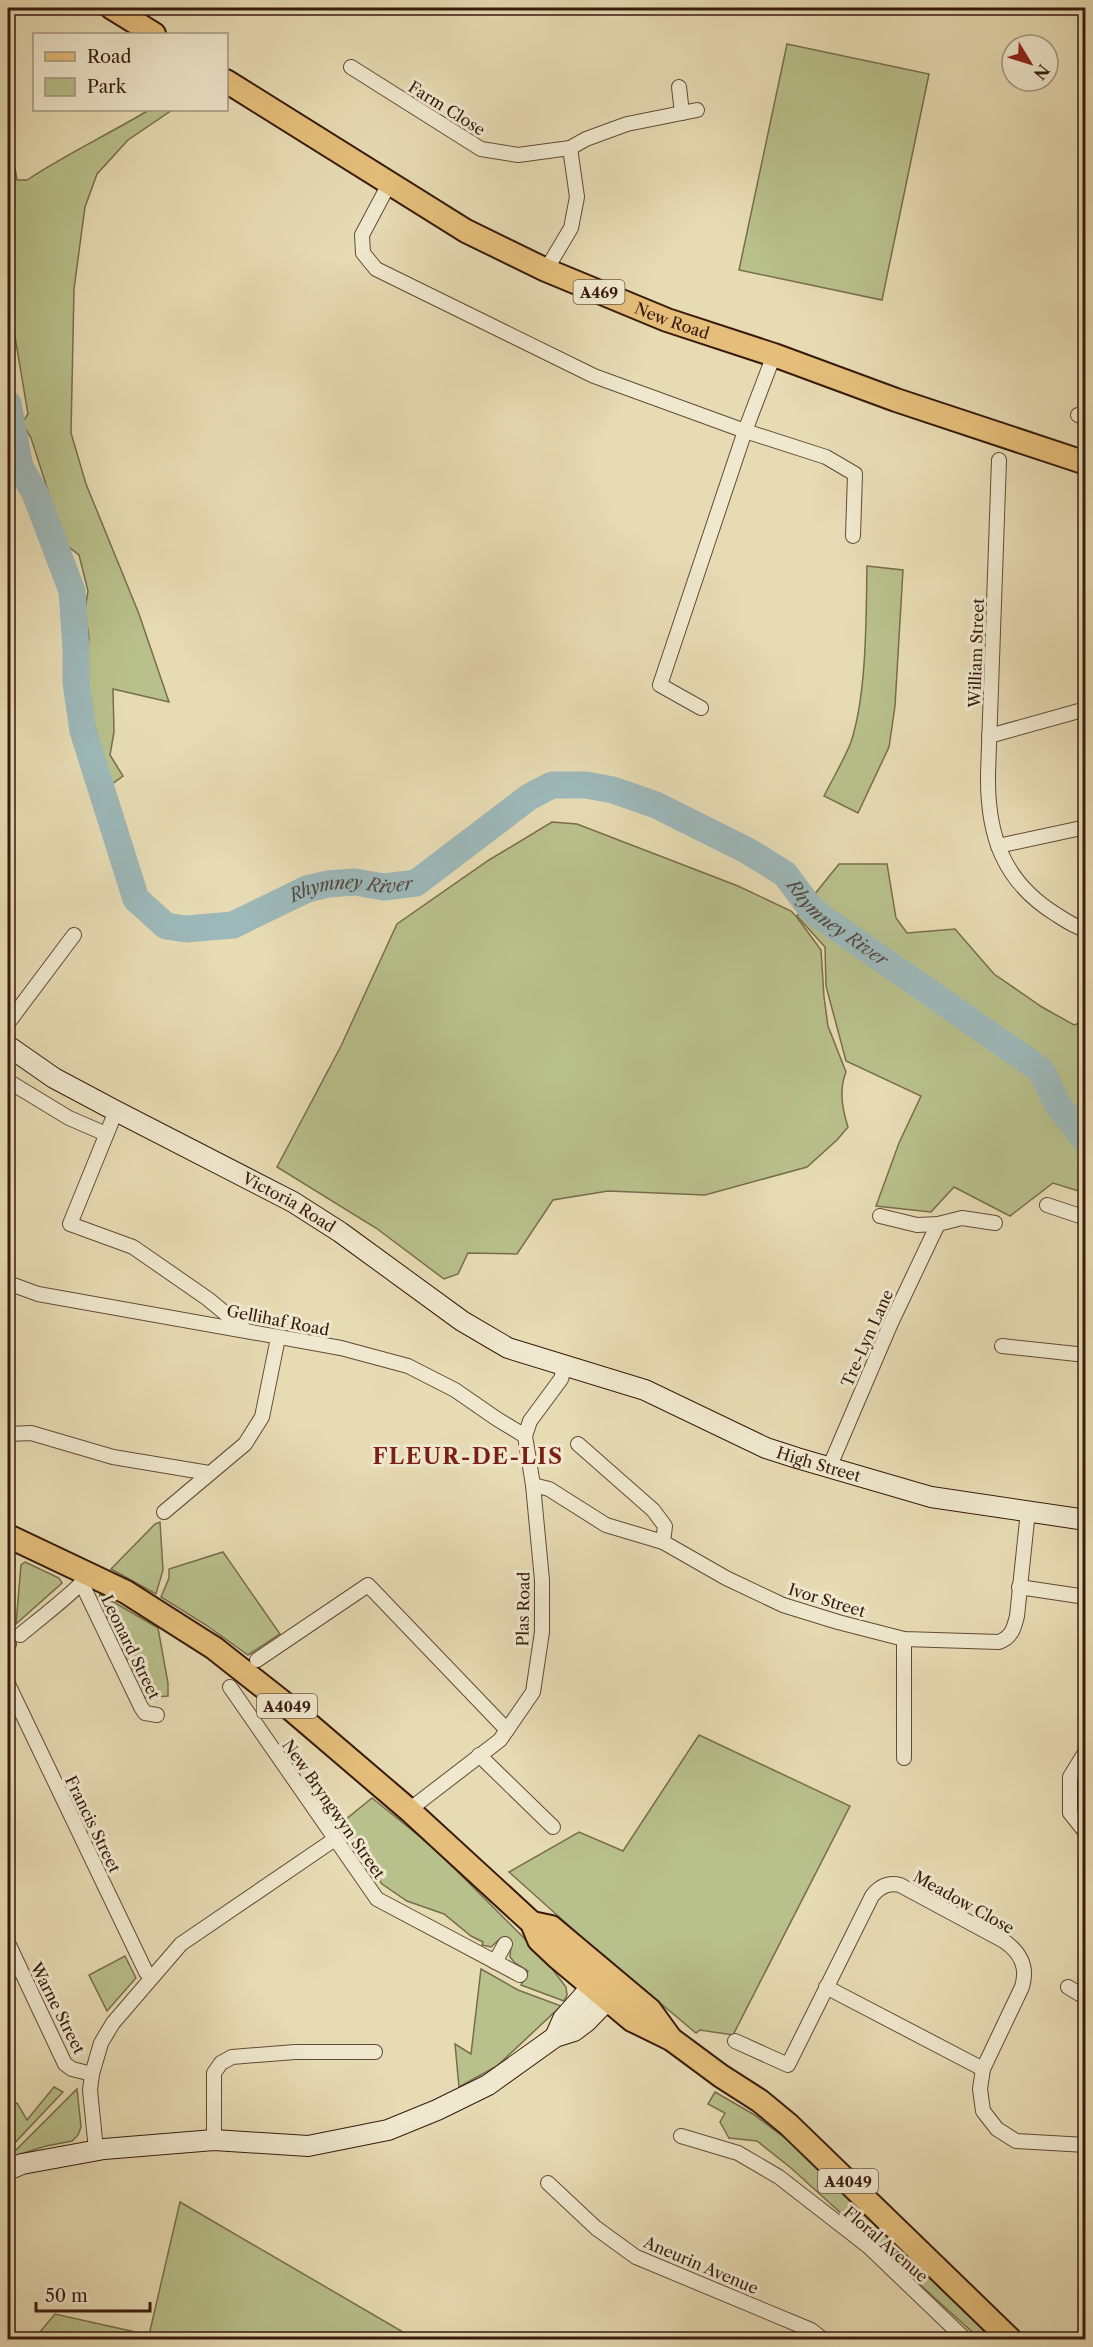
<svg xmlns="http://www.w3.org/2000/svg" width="1093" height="2347" viewBox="0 0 1093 2347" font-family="'Libre Caslon Text',serif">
	<rect width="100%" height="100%" fill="#e7dbb3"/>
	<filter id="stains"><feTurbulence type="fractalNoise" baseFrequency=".00333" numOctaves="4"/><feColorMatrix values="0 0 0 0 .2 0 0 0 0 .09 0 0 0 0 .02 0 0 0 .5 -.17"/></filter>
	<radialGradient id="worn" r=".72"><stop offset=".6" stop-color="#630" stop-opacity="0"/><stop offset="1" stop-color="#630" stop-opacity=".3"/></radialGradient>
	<!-- green -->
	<g fill="#b8c08b" stroke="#786d4c" stroke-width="1.5">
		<path d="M 787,44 L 929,74 L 882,300 L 739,270 Z"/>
		<path d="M 149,110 L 172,110 L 128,140 L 97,174 L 85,207 L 74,289 L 71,433 L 86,484 L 139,614 L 169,702 L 113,689 L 114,732 L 110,755 L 123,776 L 112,784 L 95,727 L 86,668 L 89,638 L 85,610 L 88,591 L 79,555 L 65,544 L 31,438 L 22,423 L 28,414 L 11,313 L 13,300 L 8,206 L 8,155 L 14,162 L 17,180 L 27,180 C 66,154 109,134 149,110 Z"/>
		<path d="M 867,566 L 903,570 L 895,706 L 889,747 L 858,813 L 824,796 C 833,778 844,760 851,742 C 867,693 866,618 867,566 Z"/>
		<path d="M 552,822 L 577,824 L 738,886 L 791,911 L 796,916 L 821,950 L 824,997 L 828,1026 L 846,1072 C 839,1089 842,1109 848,1127 L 837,1140 L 807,1167 L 705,1195 L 608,1191 L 553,1200 L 517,1254 L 468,1253 L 458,1274 L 444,1279 L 376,1228 L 277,1167 L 341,1046 L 397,924 L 489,860 Z"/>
		<path d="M 839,864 L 887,864 L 896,918 L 907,933 L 955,929 L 994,974 L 1042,1007 L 1074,1025 L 1085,1021 L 1085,1193 L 1053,1183 L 1010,1216 L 954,1187 L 931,1212 L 876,1206 L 899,1143 L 921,1096 L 846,1061 L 826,986 L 825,947 L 797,916 Z"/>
		<path d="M 160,1522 L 163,1570 L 156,1594 L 111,1569 L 155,1524 Z"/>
		<path d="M 223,1552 L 280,1634 L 248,1655 L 206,1625 L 161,1597 L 169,1578 L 169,1569 Z"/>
		<path d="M 8,1555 L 15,1559 L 10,1628 L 8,1630 Z"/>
		<path d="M 25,1562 L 59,1578 L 62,1583 L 16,1624 L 21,1565 Z"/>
		<path d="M 100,1594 L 158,1628 L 168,1683 L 168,1696 L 144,1698 L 99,1600 Z"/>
		<path d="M 699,1735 L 850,1806 L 733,2035 L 700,2030 L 696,2033 L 586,1941 L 509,1872 L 579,1832 L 623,1851 Z"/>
		<path d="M 372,1798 L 434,1848 L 543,1957 L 566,1987 L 567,1995 L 564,2001 L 521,1985 L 528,1971 L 515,1963 L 510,1957 L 511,1943 L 501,1938 L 491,1947 L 482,1945 L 483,1942 L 471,1936 L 444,1914 L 407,1901 L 382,1884 L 339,1825 Z"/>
		<path d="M 125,1956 L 136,1978 L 107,2011 L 89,1975 Z"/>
		<path d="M 481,1969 L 518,1990 L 561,2006 L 497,2066 L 459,2087 L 455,2044 L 471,2054 Z"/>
		<path d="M 54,2087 L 63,2092 L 8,2150 L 8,2104 L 17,2103 L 27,2120 Z"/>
		<path d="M 77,2089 L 81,2127 L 78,2135 L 72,2141 L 46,2146 L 8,2158 Z"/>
		<path d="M 715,2092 L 753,2114 L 789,2141 L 844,2190 L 998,2339 L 980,2339 L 791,2168 L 757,2141 L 729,2138 L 720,2122 L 725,2113 L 708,2104 Z"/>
		<path d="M 180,2202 L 415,2339 L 34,2339 L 55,2314 L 149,2335 Z"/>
	</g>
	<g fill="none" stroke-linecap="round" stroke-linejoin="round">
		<!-- river -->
		<path stroke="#9db8b9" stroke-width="27" id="s1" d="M 8,404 L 20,467 L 35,493 L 72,591 L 76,649 L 76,683 L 83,731 L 136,899 L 166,926 L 186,929 L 233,925 L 307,889 L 328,884 L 355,882 L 384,887 L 416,883 L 529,797 L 552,785 L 586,785 L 613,790 L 656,805 L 748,851 L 785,874 L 808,905 L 821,917 L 1041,1070 L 1058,1105 L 1086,1141"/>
		<defs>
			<g id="street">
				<path d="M 351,67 L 481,149 L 518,155 L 570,148 L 586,139 L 627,124 L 697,110"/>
				<path d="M 679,87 L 682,113"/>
				<path d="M 389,184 L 362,235 L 363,253 L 376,269 L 594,376 L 745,431 L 826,457 L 855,474 L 853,536"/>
				<path d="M 546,270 L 571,228 L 577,197 L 570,148"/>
				<path d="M 1078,415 L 1086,418"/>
				<path d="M 999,460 L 988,774 C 987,835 1003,882 1057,915 C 1066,921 1075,927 1086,930"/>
				<path d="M 701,708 L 660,685 L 745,431 L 774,355"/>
				<path d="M 989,736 L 1086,709"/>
				<path d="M 998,846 L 1086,827"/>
				<path d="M 8,1023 L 74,935"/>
				<path d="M 8,1081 L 69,1118 L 106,1134"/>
				<path d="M 116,1111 L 70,1224 L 133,1247 L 208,1299 L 243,1328"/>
				<path d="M 1047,1205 L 1086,1218"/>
				<path d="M 880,1216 L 917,1225 L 938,1224 L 962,1218 L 995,1223"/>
				<path d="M 8,1283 L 38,1294 L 341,1348 L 408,1366 L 455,1390 L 497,1419 L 525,1436"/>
				<path d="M 1002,1346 L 1086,1355"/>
				<path d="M 8,1434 L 31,1433 L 113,1457 L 209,1473"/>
				<path d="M 578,1444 L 653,1510 L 665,1526 L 663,1542"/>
				<path d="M 829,1468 L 891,1323 L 938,1224"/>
				<path d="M 533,1485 L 549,1489 L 606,1525 L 663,1542 L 726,1578 L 783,1605 L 838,1622 L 904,1639 L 999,1642 C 1012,1637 1014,1628 1017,1616 L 1028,1511"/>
				<path d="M 164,1512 L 245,1444 L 262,1417 L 278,1338"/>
				<path d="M 82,1584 L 141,1707 L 145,1713 L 157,1715"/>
				<path d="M 1019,1587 L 1086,1597"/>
				<path d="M 20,1635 C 32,1625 81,1587 85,1578"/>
				<path d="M 8,1645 L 9,1644"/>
				<path d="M 257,1660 L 368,1585 L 507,1730"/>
				<path d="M 8,1684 L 146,1972 L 152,1977"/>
				<path d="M 230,1687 L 377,1899 L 520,1975"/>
				<path d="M 1086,1751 L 1070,1777 L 1070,1813 L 1086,1833"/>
				<path d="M 479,1755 L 553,1827"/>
				<path d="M 904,1758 L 904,1639"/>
				<path d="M 409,1810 L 500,1740 L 533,1692 L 542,1632 L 542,1580 L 533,1485 L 525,1436 L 530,1421 L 561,1379 L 565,1365"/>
				<path d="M 8,1943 L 65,2064 L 72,2069 L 92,2074"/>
				<path d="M 495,1962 L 505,1944"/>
				<path d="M 826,1987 L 983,2069"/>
				<path d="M 1068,1987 L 1086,1998"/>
				<path d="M 735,2041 L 788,2065 L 872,1896 C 879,1887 888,1882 900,1885 L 1004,1941 C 1021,1953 1028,1967 1022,1987 L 983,2069 L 980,2089 L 983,2111 L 997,2129 L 1016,2141 L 1086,2145"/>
				<path d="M 681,2136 L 738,2153 L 779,2177 L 869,2247 L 966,2340"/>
				<path d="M 214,2140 L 214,2073 L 221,2063 L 232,2057 L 295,2052 L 375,2052"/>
				<path d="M 96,2150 L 90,2090 L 92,2074 L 101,2043 L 113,2023 L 181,1944 L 335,1839"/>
				<path d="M 548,2183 L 596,2228 L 636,2257 L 811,2330 L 824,2340"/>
			</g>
			<g id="secondary">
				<path id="s2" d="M 8,1046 L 54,1078 L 116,1111 L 293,1202 L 340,1232 L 462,1321 L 508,1348 L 645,1390 L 766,1448 L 797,1458 L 931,1497 L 1086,1520"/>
				<path d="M 555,2037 L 563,2019 L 602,1975"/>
				<path d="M 8,2170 L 22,2164 L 104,2149 L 214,2140 L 308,2146 L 388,2130 L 437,2110 L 488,2085 L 555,2037 L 574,2031 L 586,2022 L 617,1990"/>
			</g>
			<g id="primary">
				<path d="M 112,8 L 154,34"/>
				<path id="s3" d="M 226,81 L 466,231 L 546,270 L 667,320 L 774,355 L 896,400 L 1086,463"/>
				<path d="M 8,1536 L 126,1592 L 214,1648 L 285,1704 L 409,1810 L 532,1923 L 539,1940 L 557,1957 L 632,2020 L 671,2039 L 721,2076 L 760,2101 L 789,2125 L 1011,2340"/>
				<path d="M 532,1923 L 551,1927 L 650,2010 L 671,2039"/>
			</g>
		</defs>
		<!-- street casing -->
		<use href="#street" stroke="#634a36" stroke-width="16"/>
		<!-- secondary casing -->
		<use href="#secondary" stroke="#371a0c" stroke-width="22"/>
		<!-- primary casing -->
		<use href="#primary" stroke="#371a0c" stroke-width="26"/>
		<!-- street -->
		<use href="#street" stroke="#efe8ce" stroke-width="14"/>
		<!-- secondary -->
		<use href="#secondary" stroke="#efe8ce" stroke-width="20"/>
		<!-- primary -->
		<use href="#primary" stroke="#e4be7a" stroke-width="22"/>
	</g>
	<g text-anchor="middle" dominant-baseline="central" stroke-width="6" stroke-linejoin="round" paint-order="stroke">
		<!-- shield labels -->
		<g fill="#efe8ce" stroke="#6e5846" stroke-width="1.5">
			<rect x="573.5" y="280" width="51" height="24" rx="4.5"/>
			<rect x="257" y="1694" width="60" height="24" rx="4.5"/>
			<rect x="818" y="2169" width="60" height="24" rx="4.5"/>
		</g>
		<g font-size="15" font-weight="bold" fill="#371a0c">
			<text x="599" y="292">A469</text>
			<text x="287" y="1706">A4049</text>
			<text x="848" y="2181">A4049</text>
		</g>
		<!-- street labels -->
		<g font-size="16" fill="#371a0c" stroke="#efe8ce">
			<text transform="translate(447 108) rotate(32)">Farm Close</text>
			<text stroke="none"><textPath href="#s3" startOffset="508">New Road</textPath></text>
			<text transform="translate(976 653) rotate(-88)">William Street</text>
			<text stroke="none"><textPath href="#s2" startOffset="322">Victoria Road</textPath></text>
			<text transform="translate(278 1320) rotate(11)">Gellihaf Road</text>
			<text transform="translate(867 1338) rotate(-66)">Tre-Lyn Lane</text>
			<text stroke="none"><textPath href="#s2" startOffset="918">High Street</textPath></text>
			<text transform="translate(827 1600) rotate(17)">Ivor Street</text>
			<text transform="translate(523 1609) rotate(-89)">Plas Road</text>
			<text transform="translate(131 1647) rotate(64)">Leonard Street</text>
			<text transform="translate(334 1809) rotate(55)">New Bryngwyn Street</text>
			<text transform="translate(93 1824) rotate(64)">Francis Street</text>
			<text transform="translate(964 1902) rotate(29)">Meadow Close</text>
			<text transform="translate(58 2008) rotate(63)">Warne Street</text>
			<text transform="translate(886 2244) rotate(41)">Floral Avenue</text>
			<text transform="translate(701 2265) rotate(23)">Aneurin Avenue</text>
		</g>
		<!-- water labels -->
		<g font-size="18" font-style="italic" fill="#564940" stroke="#efe8ce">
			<text stroke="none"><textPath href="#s1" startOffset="750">Rhymney River</textPath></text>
			<text stroke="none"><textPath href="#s1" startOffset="1310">Rhymney River</textPath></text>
		</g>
		<!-- district labels -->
		<g font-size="22" font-weight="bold" letter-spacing="1.5" fill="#7a1f14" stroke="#efe8ce">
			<text x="468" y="1456">FLEUR-DE-LIS</text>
		</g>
	</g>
	<!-- margin -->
	<rect width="1093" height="2347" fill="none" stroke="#e7dbb3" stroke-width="30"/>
	<rect x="9" y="9" width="1075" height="2329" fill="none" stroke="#371a0c" stroke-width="3"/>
	<rect x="15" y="15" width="1063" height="2317" fill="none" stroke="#371a0c" stroke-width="1.5"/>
	<!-- legend -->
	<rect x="33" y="33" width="195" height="78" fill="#efe8ce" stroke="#a59680" stroke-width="1.5"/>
	<rect x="45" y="52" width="30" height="9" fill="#e4be7a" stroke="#a59680" stroke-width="1.5"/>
	<text x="87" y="63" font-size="18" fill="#371a0c">Road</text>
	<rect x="45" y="78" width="30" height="18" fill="#b8c08b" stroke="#a59680" stroke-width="1.5"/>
	<text x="87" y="93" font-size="18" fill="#371a0c">Park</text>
	<!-- north arrow -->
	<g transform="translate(1030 63) rotate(128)"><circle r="28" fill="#efe8ce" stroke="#a59680" stroke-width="1.5"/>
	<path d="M0-4.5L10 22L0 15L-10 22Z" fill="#8f2418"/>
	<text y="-9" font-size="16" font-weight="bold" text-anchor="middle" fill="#371a0c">N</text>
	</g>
	<!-- scale -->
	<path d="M36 2302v9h114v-9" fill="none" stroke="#371a0c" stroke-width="3"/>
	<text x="45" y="2302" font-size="18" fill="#371a0c" stroke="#efe8ce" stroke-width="4.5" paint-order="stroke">50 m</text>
	<rect width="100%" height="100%" filter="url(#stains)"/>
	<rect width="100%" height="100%" fill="url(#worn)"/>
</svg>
